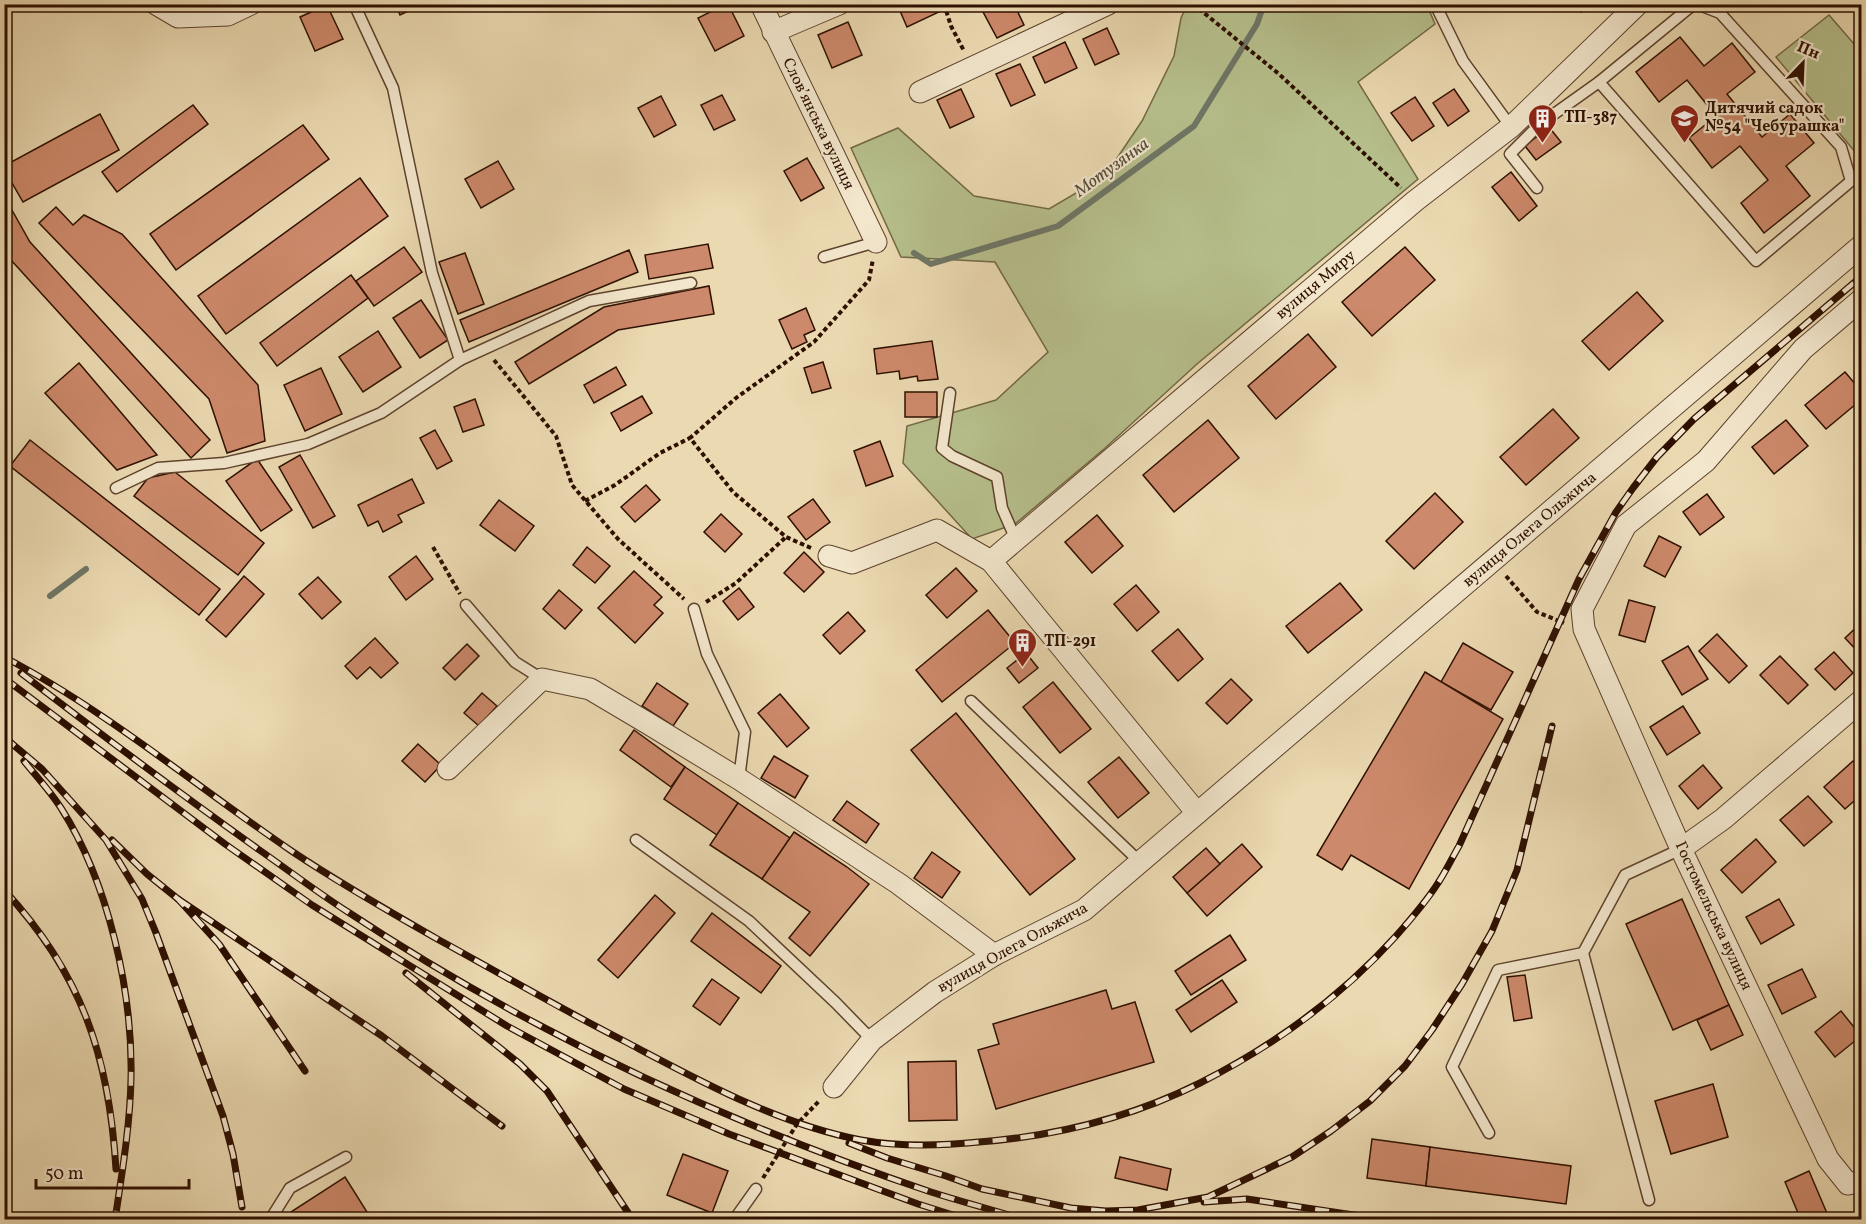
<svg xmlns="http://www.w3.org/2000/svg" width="1866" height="1224" viewBox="0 0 1866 1224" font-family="Vollkorn,serif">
	<rect width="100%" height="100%" fill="#ebd9b1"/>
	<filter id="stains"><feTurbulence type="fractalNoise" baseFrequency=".00333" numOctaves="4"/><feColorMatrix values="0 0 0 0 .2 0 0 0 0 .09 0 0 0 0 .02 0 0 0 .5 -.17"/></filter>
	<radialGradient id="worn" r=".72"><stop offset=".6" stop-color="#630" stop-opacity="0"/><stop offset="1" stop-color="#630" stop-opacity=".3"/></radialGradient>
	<!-- green -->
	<g fill="#b6bf8c" stroke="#726846" stroke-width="1.5">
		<path d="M 1187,5 L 1427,5 L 1435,24 L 1358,82 L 1418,179 L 1197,364 L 1104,449 L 1015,524 L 972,539 L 903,463 L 907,426 L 996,400 L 1048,352 L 995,262 L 901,257 L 851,148 L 898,128 L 974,196 L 1049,209 L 1105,176 L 1142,121 L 1174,56 L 1181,18 Z"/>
		<path d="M 1829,15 L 1861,52 L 1861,159 L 1776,57 Z"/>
	</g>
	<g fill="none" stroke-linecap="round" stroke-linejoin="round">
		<!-- stream -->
		<g stroke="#6e7666" stroke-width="6">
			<path d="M 914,253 L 931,264 L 1058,226 L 1194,126 L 1257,24 L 1264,4"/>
			<path d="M 50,596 L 86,569"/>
		</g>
	</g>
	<!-- building -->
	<g fill="#cd896b" stroke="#2e1000" stroke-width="1.5">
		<path d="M 396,4 L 423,4 L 400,15 Z"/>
		<path d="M 726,4 L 728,4 L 744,36 L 715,51 L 698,18 Z"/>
		<path d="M 897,4 L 938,4 L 941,11 L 907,27 Z"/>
		<path d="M 993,4 L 1014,4 L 1024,25 L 997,38 L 982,10 Z"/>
		<path d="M 1573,4 L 1589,4 L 1581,12 Z"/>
		<path d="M 327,5 L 343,39 L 315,51 L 300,17 Z"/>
		<path d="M 848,22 L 862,55 L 832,68 L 818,35 Z"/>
		<path d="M 1107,28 L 1119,54 L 1095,65 L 1083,39 Z"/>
		<path d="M 1680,37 L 1704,66 L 1732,43 L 1755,72 L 1727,94 L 1762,137 L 1790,114 L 1814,143 L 1786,166 L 1810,196 L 1764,233 L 1741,203 L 1768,180 L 1740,146 L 1712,168 L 1689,138 L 1716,116 L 1687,80 L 1659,102 L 1636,72 Z"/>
		<path d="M 1065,42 L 1077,68 L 1045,83 L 1033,57 Z"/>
		<path d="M 1020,64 L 1035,95 L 1011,106 L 996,74 Z"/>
		<path d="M 961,89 L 974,117 L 950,128 L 937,100 Z"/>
		<path d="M 1454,89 L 1469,111 L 1448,126 L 1433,103 Z"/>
		<path d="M 722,95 L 735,120 L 714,130 L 701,105 Z"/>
		<path d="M 661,96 L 676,125 L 654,137 L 638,108 Z"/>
		<path d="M 1415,97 L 1434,126 L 1412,141 L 1391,113 Z"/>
		<path d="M 193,105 L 208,124 L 117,192 L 102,172 Z"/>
		<path d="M 100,114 L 119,150 L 23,202 L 4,169 L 4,166 Z"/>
		<path d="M 303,125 L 329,159 L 176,270 L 150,234 Z"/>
		<path d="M 1549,127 L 1561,142 L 1536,160 L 1525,146 Z"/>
		<path d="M 807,158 L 824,188 L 801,201 L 784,171 Z"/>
		<path d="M 498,161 L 514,189 L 481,208 L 465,179 Z"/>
		<path d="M 1511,172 L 1537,206 L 1519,221 L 1492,187 Z"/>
		<path d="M 360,178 L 388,216 L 226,334 L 198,296 Z"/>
		<path d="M 4,196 L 30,242 L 210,440 L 191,458 L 11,260 L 4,249 Z"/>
		<path d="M 56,207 L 73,225 L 84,215 L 122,234 L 258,385 L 265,441 L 227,453 L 209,399 L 39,223 Z"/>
		<path d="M 708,244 L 713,268 L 649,279 L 645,255 Z"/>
		<path d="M 404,247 L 422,272 L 374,306 L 356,281 Z"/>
		<path d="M 1405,247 L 1435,280 L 1372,336 L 1342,302 Z"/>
		<path d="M 629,250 L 638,272 L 469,342 L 460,320 Z"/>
		<path d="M 465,253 L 484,304 L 458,314 L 439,262 Z"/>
		<path d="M 351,275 L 368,298 L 277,366 L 260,343 Z"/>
		<path d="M 709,286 L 714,314 L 618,330 L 529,384 L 515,362 L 604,307 Z"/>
		<path d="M 1637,292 L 1663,321 L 1609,370 L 1582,341 Z"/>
		<path d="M 421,300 L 448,340 L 420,358 L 393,318 Z"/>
		<path d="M 806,308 L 815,330 L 804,335 L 807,342 L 792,349 L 779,320 Z"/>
		<path d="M 378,331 L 401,367 L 363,392 L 339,357 Z"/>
		<path d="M 1308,334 L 1336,367 L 1276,419 L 1248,386 Z"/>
		<path d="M 932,341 L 938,379 L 918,381 L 917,376 L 900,379 L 899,371 L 877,374 L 874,349 Z"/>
		<path d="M 823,362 L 831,388 L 812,393 L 804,368 Z"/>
		<path d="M 79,363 L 157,455 L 117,470 L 45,393 Z"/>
		<path d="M 616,367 L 626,385 L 594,403 L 584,385 Z"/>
		<path d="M 321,368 L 342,414 L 305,431 L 284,385 Z"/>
		<path d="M 1845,372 L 1862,392 L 1862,399 L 1826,429 L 1805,405 Z"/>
		<rect x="905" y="392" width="32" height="25"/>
		<path d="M 642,396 L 652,413 L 621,431 L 611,413 Z"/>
		<path d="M 475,399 L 484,425 L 463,432 L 454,407 Z"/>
		<path d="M 1553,409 L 1579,438 L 1526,485 L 1500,457 Z"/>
		<path d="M 1208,420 L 1239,458 L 1174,512 L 1143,475 Z"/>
		<path d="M 1786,420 L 1808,446 L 1774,474 L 1752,447 Z"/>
		<path d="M 435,430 L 452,461 L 437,469 L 420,438 Z"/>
		<path d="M 30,440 L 220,589 L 199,615 L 10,466 Z"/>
		<path d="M 880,441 L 893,476 L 866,486 L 854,451 Z"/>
		<path d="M 300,455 L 335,516 L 313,528 L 279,467 Z"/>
		<path d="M 257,459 L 292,510 L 261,531 L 226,481 Z"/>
		<path d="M 175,472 L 264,543 L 238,575 L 134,496 L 148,478 Z"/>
		<path d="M 412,479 L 424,503 L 398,515 L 402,522 L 383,532 L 378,521 L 368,526 L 358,505 Z"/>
		<path d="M 646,485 L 660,500 L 635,522 L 621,507 Z"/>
		<path d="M 1435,493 L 1463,522 L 1414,569 L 1386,541 Z"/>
		<path d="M 1707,494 L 1724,517 L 1700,535 L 1683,512 Z"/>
		<path d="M 813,499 L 830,522 L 806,540 L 788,517 Z"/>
		<path d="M 499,500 L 534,526 L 515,551 L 480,525 Z"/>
		<path d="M 721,514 L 742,534 L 725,552 L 704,532 Z"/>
		<path d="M 1097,515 L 1123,546 L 1092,573 L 1065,542 Z"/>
		<path d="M 1659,536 L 1681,547 L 1665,577 L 1644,566 Z"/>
		<path d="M 587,547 L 610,566 L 595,583 L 573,565 Z"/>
		<path d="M 804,552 L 824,572 L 804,592 L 784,573 Z"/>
		<path d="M 416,556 L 433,579 L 406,600 L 389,577 Z"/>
		<path d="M 956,568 L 977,591 L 947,618 L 926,595 Z"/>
		<path d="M 634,571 L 662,597 L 654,605 L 663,613 L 635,643 L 598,608 Z"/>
		<path d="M 244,576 L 264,594 L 226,637 L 206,620 Z"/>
		<path d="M 318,577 L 341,602 L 322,619 L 299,594 Z"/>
		<path d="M 1340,583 L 1362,610 L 1308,653 L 1286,626 Z"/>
		<path d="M 1136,585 L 1159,612 L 1137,631 L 1114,604 Z"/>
		<path d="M 739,588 L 754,607 L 738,620 L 723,601 Z"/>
		<path d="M 559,590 L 582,610 L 565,629 L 543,609 Z"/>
		<path d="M 1629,600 L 1655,607 L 1645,642 L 1619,635 Z"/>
		<path d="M 988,610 L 1015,643 L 942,702 L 916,670 Z"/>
		<path d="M 848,612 L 865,631 L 840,654 L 823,635 Z"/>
		<path d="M 1862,622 L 1862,656 L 1845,638 Z"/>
		<path d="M 1178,629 L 1203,659 L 1178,681 L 1152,651 Z"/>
		<path d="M 1717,634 L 1747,666 L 1729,683 L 1699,651 Z"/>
		<path d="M 375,638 L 398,663 L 381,678 L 370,667 L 357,679 L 345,666 Z"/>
		<path d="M 1463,643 L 1513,672 L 1491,710 L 1441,682 Z"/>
		<path d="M 467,644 L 479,656 L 455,680 L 443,668 Z"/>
		<path d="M 1688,646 L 1708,679 L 1682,695 L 1662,661 Z"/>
		<path d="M 1834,652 L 1853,673 L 1835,690 L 1815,669 Z"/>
		<path d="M 1026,653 L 1038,668 L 1019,683 L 1007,668 Z"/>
		<path d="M 1780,656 L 1808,685 L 1788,704 L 1760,675 Z"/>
		<path d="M 1425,672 L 1503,719 L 1409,889 L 1351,855 L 1342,870 L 1317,855 Z"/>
		<path d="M 1231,679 L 1252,700 L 1227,724 L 1206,703 Z"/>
		<path d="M 1053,682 L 1091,729 L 1060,753 L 1023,707 Z"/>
		<path d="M 657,683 L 688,704 L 673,726 L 642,706 Z"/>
		<path d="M 482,693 L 497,706 L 479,726 L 464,713 Z"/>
		<path d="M 780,694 L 809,728 L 787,747 L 758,713 Z"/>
		<path d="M 1683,706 L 1700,733 L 1667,755 L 1650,727 Z"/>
		<path d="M 956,713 L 1075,859 L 1030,895 L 911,750 Z"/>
		<path d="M 634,730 L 685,767 L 671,787 L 620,750 Z"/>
		<path d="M 418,744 L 441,765 L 425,782 L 402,761 Z"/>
		<path d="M 774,756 L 808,776 L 795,798 L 761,778 Z"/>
		<path d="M 1119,757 L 1149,793 L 1118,818 L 1088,782 Z"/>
		<path d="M 1853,761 L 1862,770 L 1862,794 L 1845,809 L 1824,787 Z"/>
		<path d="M 1703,765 L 1722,788 L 1698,809 L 1679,786 Z"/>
		<path d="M 685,767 L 738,803 L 717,835 L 664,799 Z"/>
		<path d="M 1808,796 L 1832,822 L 1804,846 L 1780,820 Z"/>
		<path d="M 847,801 L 879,824 L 866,843 L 833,820 Z"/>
		<path d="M 738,803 L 790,838 L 762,879 L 710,845 Z"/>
		<path d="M 794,832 L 847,867 L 869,884 L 810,956 L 789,938 L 810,912 L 762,879 Z"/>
		<path d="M 1756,839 L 1776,862 L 1742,893 L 1721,870 Z"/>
		<path d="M 1242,844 L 1262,867 L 1207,916 L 1187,893 Z"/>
		<path d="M 1206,848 L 1220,864 L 1187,893 L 1173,877 Z"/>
		<path d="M 932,852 L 960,872 L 942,898 L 914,878 Z"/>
		<path d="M 655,895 L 675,913 L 618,978 L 598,960 Z"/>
		<path d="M 1682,899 L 1729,1005 L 1673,1030 L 1626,924 Z"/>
		<path d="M 1779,899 L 1794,925 L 1761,944 L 1746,917 Z"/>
		<path d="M 712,913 L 781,966 L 761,993 L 691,941 Z"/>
		<path d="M 1230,935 L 1246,960 L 1191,995 L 1175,971 Z"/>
		<path d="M 1802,969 L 1816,997 L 1782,1014 L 1768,985 Z"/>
		<path d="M 1525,975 L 1532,1018 L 1514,1021 L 1507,977 Z"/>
		<path d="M 712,979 L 739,998 L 720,1025 L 693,1006 Z"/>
		<path d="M 1222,980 L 1237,1002 L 1191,1032 L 1176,1010 Z"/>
		<path d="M 1106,990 L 1112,1009 L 1135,1002 L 1154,1062 L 996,1109 L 978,1050 L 999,1044 L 993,1024 Z"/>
		<path d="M 1729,1005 L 1743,1035 L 1711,1050 L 1697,1020 Z"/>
		<path d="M 1841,1011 L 1861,1036 L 1835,1057 L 1815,1032 Z"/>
		<path d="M 956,1061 L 957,1120 L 909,1121 L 908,1062 Z"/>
		<path d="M 1713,1084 L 1728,1137 L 1671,1154 L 1655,1101 Z"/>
		<path d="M 1372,1139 L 1430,1147 L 1426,1186 L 1367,1178 Z"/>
		<path d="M 1430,1147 L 1571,1166 L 1566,1204 L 1426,1186 Z"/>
		<path d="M 683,1154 L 728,1171 L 712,1213 L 667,1195 Z"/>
		<path d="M 1120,1157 L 1171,1169 L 1167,1190 L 1115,1178 Z"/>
		<path d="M 1809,1171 L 1829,1218 L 1825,1220 L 1801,1220 L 1785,1182 Z"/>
		<path d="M 345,1177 L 372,1220 L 280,1219 Z"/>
	</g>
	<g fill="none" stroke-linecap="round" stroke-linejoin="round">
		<defs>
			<g id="service">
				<path d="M 354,4 L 393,88 L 432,273 L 460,360 L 589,301 L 691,283"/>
				<path d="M 1435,4 L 1463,61 L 1511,127"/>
				<path d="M 1694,4 L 1599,82 L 1756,261 L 1851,181 L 1841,147 L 1720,13 L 1697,4"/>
				<path d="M 1537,188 L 1510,154 L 1540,124 L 1599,82"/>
				<path d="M 824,257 L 876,242"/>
				<path d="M 950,393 L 942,448 L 952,456 L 997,477 L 1002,508 L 1016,540"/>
				<path d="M 116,488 L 158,468 L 224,463 L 308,444 L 381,413 L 460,360"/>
				<path d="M 466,605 L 515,662 L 542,679"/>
				<path d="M 694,609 L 707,654 L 745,732 L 739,779"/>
				<path d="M 971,701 L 1140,862"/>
				<path d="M 636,840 L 749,921 L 836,1003 L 872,1040"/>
				<path d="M 1489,1133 L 1452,1067 L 1498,970 L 1583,953"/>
				<path d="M 1649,1200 L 1583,953 L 1625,875 L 1681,849"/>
				<path d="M 270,1220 L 290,1188 L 346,1157"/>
				<path d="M 734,1220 L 756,1189"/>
			</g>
			<g id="minor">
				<path d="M 156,4 L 178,17 L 228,15 L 251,4"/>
				<path d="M 761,4 L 876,242"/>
				<path d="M 773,32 L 839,4"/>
				<path d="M 920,92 L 1108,4"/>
				<path d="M 1862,299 L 1803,349 L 1706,461 L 1626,525 L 1582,609 L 1584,629 L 1681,849 L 1828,1159 L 1848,1184 L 1862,1181"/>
				<path d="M 829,556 L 852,563 L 937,530 L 991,561 L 1197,813"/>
				<path d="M 991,561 L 1415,201 L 1511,127 L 1638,4"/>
				<path d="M 448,769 L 542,679 L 590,689 L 649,724 L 739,779 L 899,884 L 994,955"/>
				<path d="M 1681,849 L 1723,819 L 1862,700"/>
				<path d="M 834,1087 L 872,1040 L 935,992 L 994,955 L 1084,910 L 1862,245"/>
			</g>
		</defs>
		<!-- service casing -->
		<use href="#service" stroke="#5d422c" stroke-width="13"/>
		<!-- minor casing -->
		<use href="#minor" stroke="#5d422c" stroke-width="23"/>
		<!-- path -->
		<g stroke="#2e1000" stroke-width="4" stroke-dasharray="4.5 3" stroke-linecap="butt">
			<path d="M 944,4 L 951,26 L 964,51"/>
			<path d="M 1193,4 L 1279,74 L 1401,188"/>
			<path d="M 494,360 L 556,436 L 572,485 L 618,539 L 684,599"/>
			<path d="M 585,501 L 615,485 L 660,453 L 690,438"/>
			<path d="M 433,547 L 460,594"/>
			<path d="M 811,548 L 786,537 L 733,492 L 690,438 L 736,398 L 814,342 L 869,280 L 873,259"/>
			<path d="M 1506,576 L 1537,612 L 1564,623"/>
			<path d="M 706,602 L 736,583 L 786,537"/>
			<path d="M 763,1178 L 797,1124 L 820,1100"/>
		</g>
		<!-- service -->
		<use href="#service" stroke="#f2e6cc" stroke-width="10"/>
		<!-- minor -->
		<use href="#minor" stroke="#f2e6cc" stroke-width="21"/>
		<defs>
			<g id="rail">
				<path d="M 4,657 C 107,711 197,787 293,852 C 341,884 390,912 439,940 C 501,974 563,1010 626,1042 C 700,1081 778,1124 861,1140 C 900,1147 939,1146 979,1142 C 1057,1136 1130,1118 1200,1083 C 1275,1045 1339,999 1396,936 C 1411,919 1426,902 1438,883 C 1446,871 1452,858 1459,846 L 1579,579 L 1616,512 L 1633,488 L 1657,457 L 1694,419 L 1862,276"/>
				<path d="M 21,673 C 99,733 178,792 258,849 C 288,870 317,892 348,912 C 528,1031 726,1123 931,1192 C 962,1202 994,1210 1025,1220"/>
				<path d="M 4,678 L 225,844 L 312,905 L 507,1026 L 624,1089 L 729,1134 L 918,1204 L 969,1220"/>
				<path d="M 4,737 L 42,769 L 106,840 L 142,899 L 156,933 L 223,1116 L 233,1154 L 242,1207"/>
				<path d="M 24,761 C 36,776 50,791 61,808 C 108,882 133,991 131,1079 C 130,1126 122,1173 115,1220"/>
				<path d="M 112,840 L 147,874 L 178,899 L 219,944 L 305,1071"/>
				<path d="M 4,890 C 82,974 109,1056 116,1169"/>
				<path d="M 178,899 L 382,1036 L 502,1126"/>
				<path d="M 406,973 L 520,1064 L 547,1091 L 633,1220"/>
				<path d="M 849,1143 L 887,1158 L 946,1176 L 982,1189 L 1071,1208 L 1106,1211 L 1138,1210 L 1208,1197 L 1292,1157 L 1331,1131 L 1370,1101 L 1405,1066 L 1432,1030 L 1462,984 L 1492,931 L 1517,870 L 1552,726"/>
				<path d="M 1204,1202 L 1247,1199 L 1387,1220"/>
			</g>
		</defs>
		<!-- rail casing -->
		<use href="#rail" stroke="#2e1000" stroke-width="7"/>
		<!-- rail -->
		<use href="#rail" stroke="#f2e6cc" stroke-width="4.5" stroke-dasharray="14" stroke-linecap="butt"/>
	</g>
	<!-- icons -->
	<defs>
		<symbol id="building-pin" viewBox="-11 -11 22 30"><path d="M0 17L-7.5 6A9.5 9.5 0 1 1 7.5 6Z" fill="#8f2418" stroke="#f2e6cc"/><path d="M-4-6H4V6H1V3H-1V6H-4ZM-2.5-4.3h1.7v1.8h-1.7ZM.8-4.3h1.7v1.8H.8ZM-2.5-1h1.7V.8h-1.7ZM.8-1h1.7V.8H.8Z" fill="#fff"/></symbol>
		<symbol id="school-pin" viewBox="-11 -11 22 30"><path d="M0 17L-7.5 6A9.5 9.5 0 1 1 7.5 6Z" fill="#8f2418" stroke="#f2e6cc"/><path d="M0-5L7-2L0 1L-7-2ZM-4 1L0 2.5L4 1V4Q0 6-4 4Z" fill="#fff"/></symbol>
	</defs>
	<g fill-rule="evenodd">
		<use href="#building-pin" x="1526" y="102" width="33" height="45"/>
		<use href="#school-pin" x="1668" y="102" width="33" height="45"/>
		<use href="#building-pin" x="1006" y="626" width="33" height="45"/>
	</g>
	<g text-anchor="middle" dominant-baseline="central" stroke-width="4.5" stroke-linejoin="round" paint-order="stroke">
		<!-- poi labels -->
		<g font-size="16" font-weight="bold" fill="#2e1000" stroke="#f2e6cc" text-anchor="start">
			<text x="1705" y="109">Дитячий садок<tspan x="1705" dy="18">№54 "Чебурашка"</tspan></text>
			<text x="1564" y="118">ТП-387</text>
			<text x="1044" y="642">ТП-291</text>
		</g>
		<!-- street labels -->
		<g font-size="16" fill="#2e1000" stroke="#f2e6cc">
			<text transform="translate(818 124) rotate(64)">Словʼянська вулиця</text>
			<text transform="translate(1316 285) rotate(-40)">вулиця Миру</text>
			<text transform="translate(1530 530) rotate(-40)">вулиця Олега Ольжича</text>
			<text transform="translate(1713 916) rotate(65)">Гостомельська вулиця</text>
			<text transform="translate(1013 948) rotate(-29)">вулиця Олега Ольжича</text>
		</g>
		<!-- water labels -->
		<g font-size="18" font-style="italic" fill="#534c3c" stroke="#f2e6cc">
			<text transform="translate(1112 168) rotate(-36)">Мотузянка</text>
		</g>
	</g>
	<!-- margin -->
	<rect width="1866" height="1224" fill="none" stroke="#ebd9b1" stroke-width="24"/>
	<rect x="6" y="6" width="1854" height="1212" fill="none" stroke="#2e1000" stroke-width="3"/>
	<rect x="12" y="12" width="1842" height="1200" fill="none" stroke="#2e1000" stroke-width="1.5"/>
	<!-- north arrow -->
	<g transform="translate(1803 63) rotate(23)" stroke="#f2e6cc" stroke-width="4.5" paint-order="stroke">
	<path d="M0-4.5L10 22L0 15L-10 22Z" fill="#2e1000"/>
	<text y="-9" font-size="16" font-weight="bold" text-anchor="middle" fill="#2e1000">Пн</text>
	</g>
	<!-- scale -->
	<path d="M36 1179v9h153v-9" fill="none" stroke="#2e1000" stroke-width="3"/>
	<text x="45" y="1179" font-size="18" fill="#2e1000" stroke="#f2e6cc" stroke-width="4.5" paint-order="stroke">50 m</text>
	<rect width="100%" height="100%" filter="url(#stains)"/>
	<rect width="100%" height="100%" fill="url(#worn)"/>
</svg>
